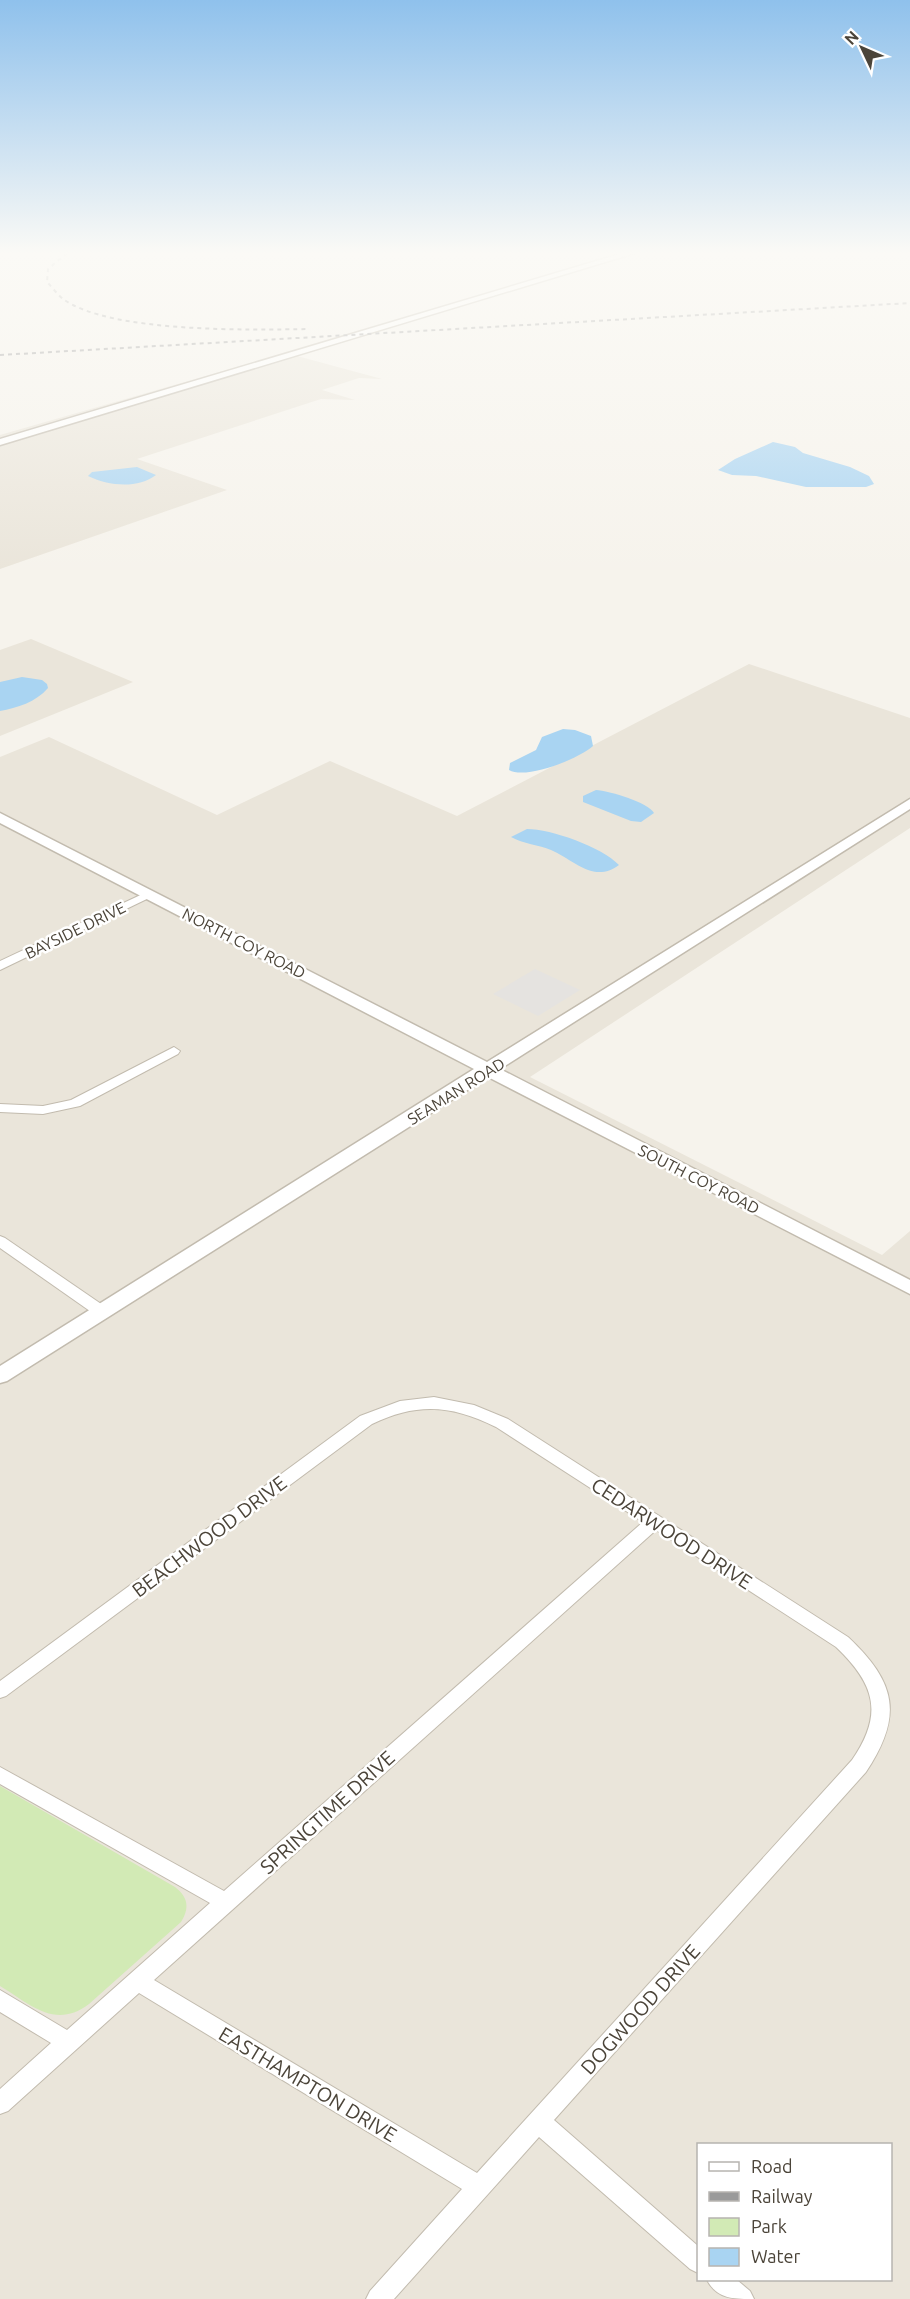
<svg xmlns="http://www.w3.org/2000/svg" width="910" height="2299" viewBox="0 0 910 2299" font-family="Ubuntu,sans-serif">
	<rect width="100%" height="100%" fill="#f6f3ec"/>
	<!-- residential -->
	<g fill="#eae5da" fill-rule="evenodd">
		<path d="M 286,353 L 382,379 L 359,378 L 322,390 L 355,400 L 321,399 L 137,459 L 227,490 L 0,569 L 0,435 Z"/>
		<path d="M 31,639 L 133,682 L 0,736 L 0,650 Z"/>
		<path d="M 749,664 L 910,718 L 910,828 L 530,1077 L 882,1255 L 910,1231 L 910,2299 L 0,2299 L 0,757 L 49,737 L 217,815 L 330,761 L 457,816 ZM 698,2144 L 890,2144 L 890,2280 L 698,2280 Z"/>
	</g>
	<!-- green -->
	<path fill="#d2eab5" d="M 0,1786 L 175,1887 C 188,1897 190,1908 181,1922 L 89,2004 C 55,2030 30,2004 0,1986 Z"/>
	<!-- parking -->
	<path fill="#e5e3e0" d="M 535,969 L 580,990 L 538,1016 L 493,994 Z"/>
	<!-- water -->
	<g fill="#a9d4f2">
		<path d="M 773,442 L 795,447 L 803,453 L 850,467 L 869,476 L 874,484 L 866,487 L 806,487 L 756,476 L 732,475 L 718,470 L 735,459 Z"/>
		<path d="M 137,467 L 156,475 C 138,489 108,486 88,476 L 92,472 Z"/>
		<path d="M 22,677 L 42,680 L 47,684 L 48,688 C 36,702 17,708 0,711 L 0,682 Z"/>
		<path d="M 563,729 L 575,730 L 591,736 L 593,746 C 578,759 526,780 509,770 L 510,763 L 536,750 L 542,737 Z"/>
		<path d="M 596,790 C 609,791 648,802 654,813 L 641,822 L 631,821 L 583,802 L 583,796 Z"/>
		<path d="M 527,829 C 551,829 602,847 619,865 C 594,884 574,860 551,850 C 539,845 523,844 511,837 Z"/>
	</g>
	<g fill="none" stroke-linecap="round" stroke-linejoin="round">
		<defs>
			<g id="minor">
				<path d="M 149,891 L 155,894 L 153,896 L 0,970 L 0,961 Z"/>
				<path d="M 174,1047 L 180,1051 L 178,1054 L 80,1106 L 43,1114 L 0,1112 L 0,1104 L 43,1106 L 71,1100 Z"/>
				<path d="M 0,1236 L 5,1238 L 107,1308 L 109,1312 L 107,1316 L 97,1316 L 0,1248 Z"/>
				<path d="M 434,1397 L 474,1405 L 508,1419 L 848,1637 C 897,1683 903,1716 866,1772 L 554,2120 L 698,2246 L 698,2273 L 690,2269 L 539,2137 L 394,2299 L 366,2299 L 370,2291 L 462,2189 L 139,1993 L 8,2111 L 0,2114 L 0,2089 L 51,2043 L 0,2012 L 0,1990 L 67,2030 L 210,1903 L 0,1784 L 0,1767 L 224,1891 L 643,1522 L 496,1427 C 452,1405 417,1402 372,1424 L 6,1696 L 0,1698 L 0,1681 L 360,1416 L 400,1401 ZM 656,1530 L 836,1647 C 875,1684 884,1714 852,1760 L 477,2173 L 154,1980 Z"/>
				<path d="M 707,2280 L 737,2280 L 750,2291 L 754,2299 C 733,2299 717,2299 707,2280 Z"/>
			</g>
			<g id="tertiary">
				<path d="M 623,253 L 635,253 L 0,445 L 0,439 Z"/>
				<path d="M 910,799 L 910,809 L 500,1069 L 910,1280 L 910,1294 L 488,1077 L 7,1381 L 0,1383 L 0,1366 L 474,1069 L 0,823 L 0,813 L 487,1062 Z"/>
			</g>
		</defs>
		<!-- minor casing -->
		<use href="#minor" stroke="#c2bbae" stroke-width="2"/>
		<!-- tertiary casing -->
		<use href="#tertiary" stroke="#c2bbae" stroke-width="3"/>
		<!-- minor -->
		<use href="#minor" fill="#fff" fill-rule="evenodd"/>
		<!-- tertiary -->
		<use href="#tertiary" fill="#fff" fill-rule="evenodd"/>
		<!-- rail -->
		<g stroke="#9a9a9a" stroke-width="2" stroke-dasharray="4 4" stroke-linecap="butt">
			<path d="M 67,253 L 48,269 L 47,282 C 52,287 57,294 63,299 C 110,333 250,330 309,329"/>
			<path d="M 0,355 L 910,303"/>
		</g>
	</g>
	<!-- sky -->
	<linearGradient id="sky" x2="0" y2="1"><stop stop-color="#8fc1ec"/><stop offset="0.44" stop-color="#fbfaf6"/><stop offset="1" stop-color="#fbfaf6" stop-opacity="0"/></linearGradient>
	<rect width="910" height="575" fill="url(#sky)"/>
	<g text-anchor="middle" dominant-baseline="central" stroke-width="5" stroke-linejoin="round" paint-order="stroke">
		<!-- street labels -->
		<g font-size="16" fill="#4b4439" stroke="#fff">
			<text transform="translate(75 930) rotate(-26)">BAYSIDE DRIVE</text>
			<text transform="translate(244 943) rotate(27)">NORTH COY ROAD</text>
			<text transform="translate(456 1091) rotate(-32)">SEAMAN ROAD</text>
			<text transform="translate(699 1179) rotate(27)">SOUTH COY ROAD</text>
		</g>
		<!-- near-street labels -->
		<g font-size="20" fill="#4b4439" stroke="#fff">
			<text transform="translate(672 1533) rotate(33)">CEDARWOOD DRIVE</text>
			<text transform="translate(209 1536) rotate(-37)">BEACHWOOD DRIVE</text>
			<text transform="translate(327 1812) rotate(-42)">SPRINGTIME DRIVE</text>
			<text transform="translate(640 2009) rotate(-48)">DOGWOOD DRIVE</text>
			<text transform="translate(308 2084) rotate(31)">EASTHAMPTON DRIVE</text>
		</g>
	</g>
	<!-- legend -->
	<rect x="697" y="2143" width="195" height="138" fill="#ffffff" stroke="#b7b4b0" stroke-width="1.5"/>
	<rect x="709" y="2162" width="30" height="9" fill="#ffffff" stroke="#b7b4b0" stroke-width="1.5"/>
	<text x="751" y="2173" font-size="18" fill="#4b4439">Road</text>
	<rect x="709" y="2192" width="30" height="9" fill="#9a9a9a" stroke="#b7b4b0" stroke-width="1.5"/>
	<text x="751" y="2203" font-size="18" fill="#4b4439">Railway</text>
	<rect x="709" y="2218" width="30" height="18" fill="#d2eab5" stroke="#b7b4b0" stroke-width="1.5"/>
	<text x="751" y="2233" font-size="18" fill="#4b4439">Park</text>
	<rect x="709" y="2248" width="30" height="18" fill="#a9d4f2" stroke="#b7b4b0" stroke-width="1.5"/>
	<text x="751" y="2263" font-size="18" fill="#4b4439">Water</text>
	<!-- north arrow -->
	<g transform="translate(862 48) rotate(314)" stroke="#ffffff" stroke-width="4.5" paint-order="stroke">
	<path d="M0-4.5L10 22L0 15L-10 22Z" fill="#4b4439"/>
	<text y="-9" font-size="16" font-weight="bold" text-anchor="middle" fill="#4b4439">N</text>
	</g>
</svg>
